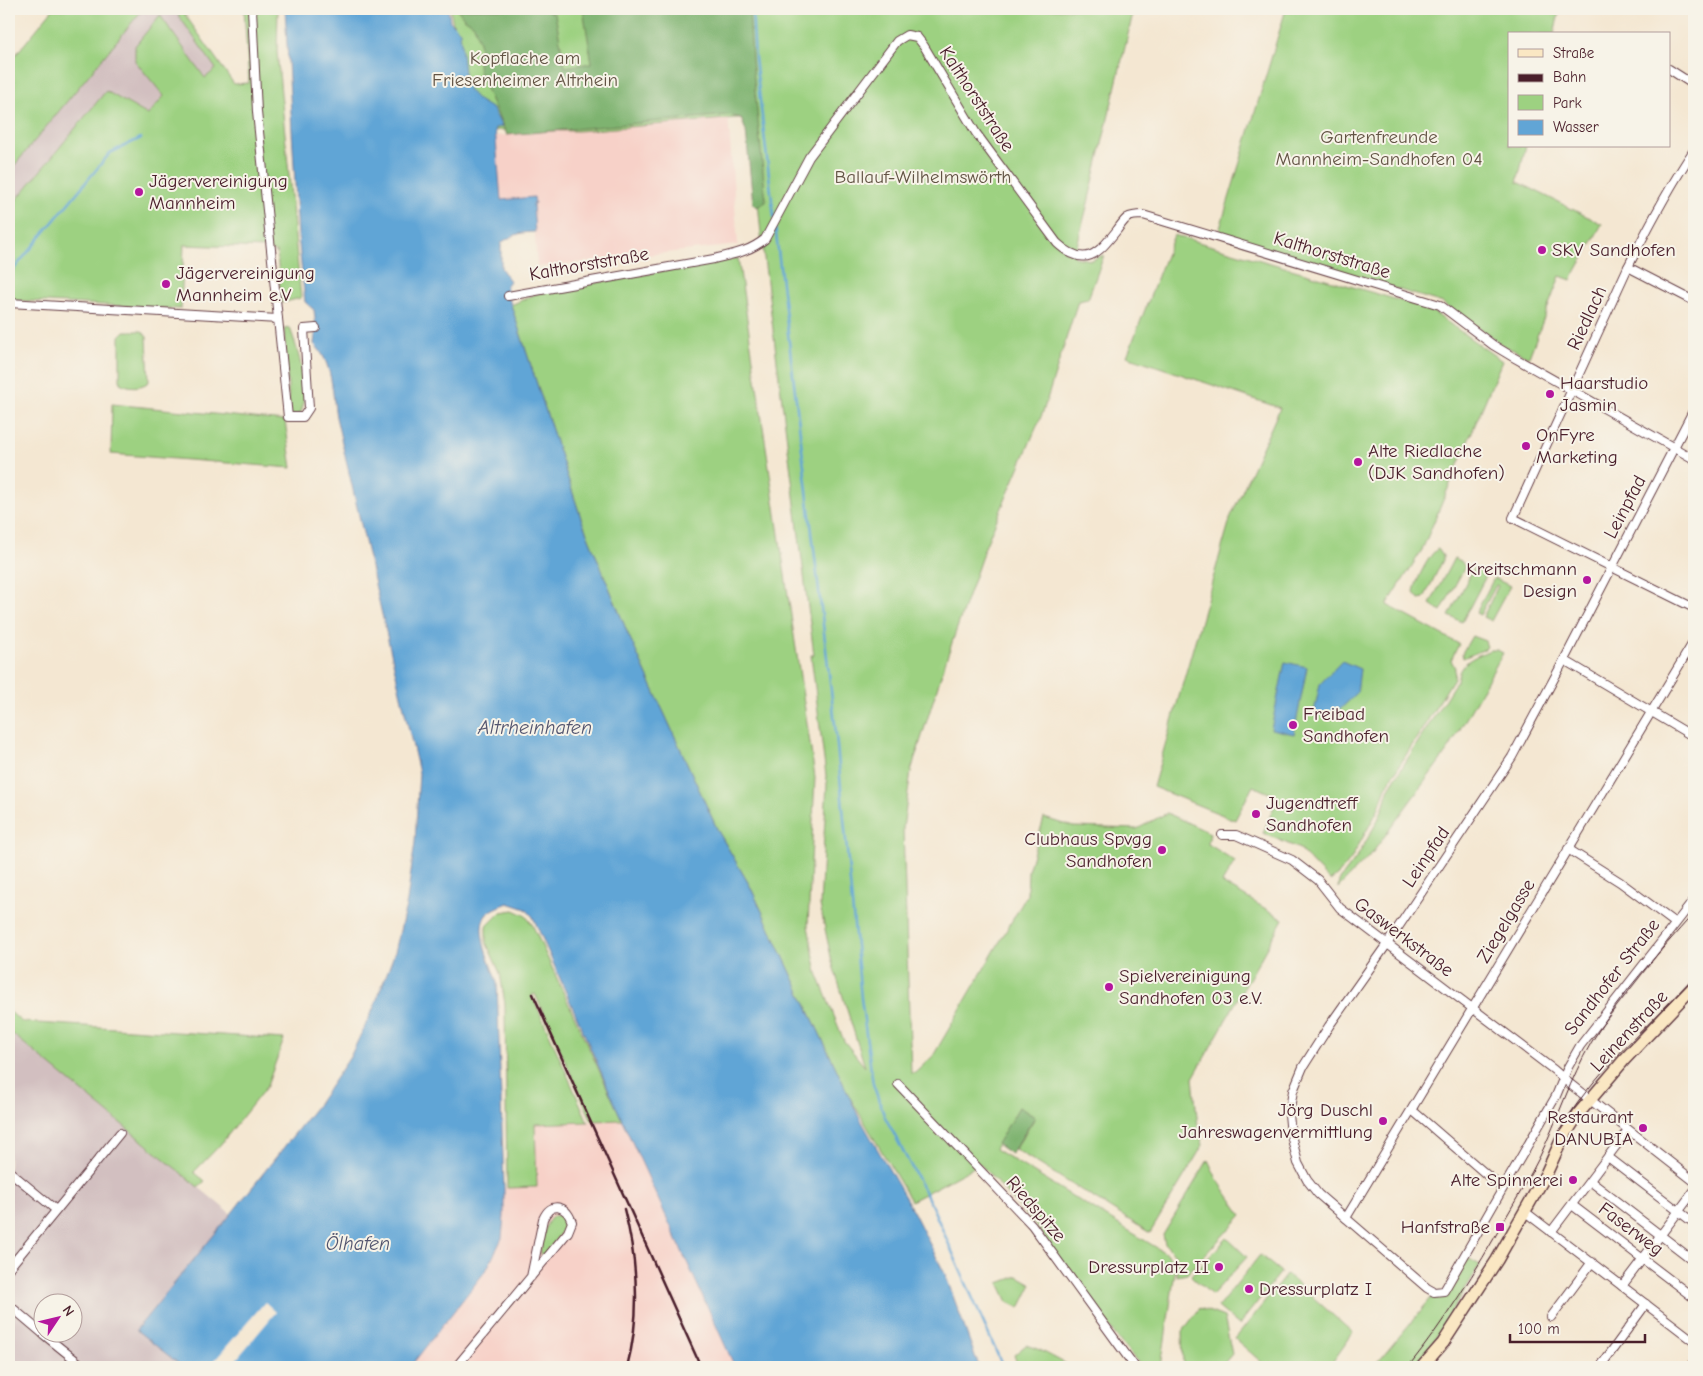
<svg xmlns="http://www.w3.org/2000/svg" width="1703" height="1376" viewBox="0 0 1703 1376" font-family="'Comic Neue',sans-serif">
	<rect width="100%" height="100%" fill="#f7f3e8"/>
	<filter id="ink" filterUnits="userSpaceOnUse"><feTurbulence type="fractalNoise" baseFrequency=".02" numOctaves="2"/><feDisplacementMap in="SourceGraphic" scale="10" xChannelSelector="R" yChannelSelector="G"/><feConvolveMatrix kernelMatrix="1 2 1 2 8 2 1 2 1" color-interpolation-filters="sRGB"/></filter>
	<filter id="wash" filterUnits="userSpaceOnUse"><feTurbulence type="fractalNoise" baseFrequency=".0096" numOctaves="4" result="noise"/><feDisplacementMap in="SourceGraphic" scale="20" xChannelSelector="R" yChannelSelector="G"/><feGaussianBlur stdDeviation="1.12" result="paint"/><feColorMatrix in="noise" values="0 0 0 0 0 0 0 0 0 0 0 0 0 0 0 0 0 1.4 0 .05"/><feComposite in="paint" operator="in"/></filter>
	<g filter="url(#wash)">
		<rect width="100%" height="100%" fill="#f4e7d2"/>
		<!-- built -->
		<g fill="#f7d1c8">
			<path d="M 728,115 L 738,245 L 537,267 L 533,204 L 534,198 L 501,201 L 495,136 Z"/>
			<path d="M 622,1120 L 735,1367 L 410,1367 L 487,1269 L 504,1216 L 504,1188 L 537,1186 L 535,1124 Z"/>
		</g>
		<!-- industrial -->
		<g fill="#d2bfc0" fill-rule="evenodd">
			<path d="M 143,9 L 174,9 L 216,69 L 205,78 L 160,16 L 135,61 L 164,95 L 148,115 L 106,91 L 9,209 L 9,172 Z"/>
			<path d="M 9,1031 L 231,1214 L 136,1330 L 183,1367 L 9,1367 ZM 42,1304 L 72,1304 L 72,1334 L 42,1334 Z"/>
		</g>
		<!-- green -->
		<g fill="#9dd181" stroke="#747856">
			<path d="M 53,9 L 143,9 L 9,172 L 9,63 Z"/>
			<path d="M 174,9 L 181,9 L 234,84 L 249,83 L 244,9 L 278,9 L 277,52 L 301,298 L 281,303 L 277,253 L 266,248 L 184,245 L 181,309 L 9,300 L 9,209 L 106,91 L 148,115 L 164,96 L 135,61 L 135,46 L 160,15 L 205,78 L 216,69 Z"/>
			<path d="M 450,9 L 1134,9 L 1087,207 L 1074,257 L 1091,260 L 1104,255 L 1088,299 L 1078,301 L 1043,412 L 985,547 L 944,666 L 911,771 L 903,828 L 911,1073 L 915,1073 L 933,1056 L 1027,895 L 1028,871 L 1044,818 L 1074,827 L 1137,829 L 1167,813 L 1210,833 L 1208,844 L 1235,861 L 1222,883 L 1283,919 L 1193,1078 L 1198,1127 L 1203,1145 L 1150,1233 L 1015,1149 L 1035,1118 L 1019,1107 L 995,1149 L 1167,1254 L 1176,1265 L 1161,1367 L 1142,1367 L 1118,1339 L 1034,1223 L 980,1164 L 911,1201 L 849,1096 L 750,886 L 718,831 L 628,634 L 582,521 L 511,305 L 538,293 L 738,258 L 815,777 L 808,926 L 817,973 L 844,1041 L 865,1067 L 832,962 L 820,905 L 827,784 L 811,655 L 814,655 L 761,234 L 750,117 L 578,131 L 483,130 L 467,92 Z"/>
			<path d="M 1286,9 L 1560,9 L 1554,34 L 1509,34 L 1509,146 L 1526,146 L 1517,183 L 1518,182 L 1602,224 L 1571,280 L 1560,276 L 1529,357 L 1502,345 L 1472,323 L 1470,327 L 1443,303 L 1218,235 Z"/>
			<path d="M 1174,235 L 1429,309 L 1502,361 L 1422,550 L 1387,605 L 1459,644 L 1451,660 L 1455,668 L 1454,678 L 1386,787 L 1378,810 L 1351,859 L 1339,874 L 1330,881 L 1302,852 L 1302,850 L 1263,833 L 1278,797 L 1253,786 L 1235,820 L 1153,787 L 1231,516 L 1280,408 L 1127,356 Z"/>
			<path d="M 290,328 C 298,350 311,393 300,414 L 290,416 L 284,329 Z"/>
			<path d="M 125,331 L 142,331 L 147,337 L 149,382 C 141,388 129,388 120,383 L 120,336 Z"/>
			<path d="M 112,404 L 285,421 L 292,468 L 111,454 Z"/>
			<path d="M 1438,549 L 1443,556 L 1443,560 L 1424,598 L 1419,599 L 1414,593 C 1414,584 1430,552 1438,549 Z"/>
			<path d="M 1454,558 L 1461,561 L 1465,567 L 1441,611 L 1430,604 Z"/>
			<path d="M 1474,567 L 1484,574 L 1485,578 L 1462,622 L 1449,616 Z"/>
			<path d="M 1494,578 L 1510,586 L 1491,621 L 1483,617 L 1498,586 L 1496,585 L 1480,615 L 1476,613 Z"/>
			<path d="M 1472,636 L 1485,641 L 1487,647 L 1483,650 L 1463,658 L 1462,653 Z"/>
			<path d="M 1490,650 L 1497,650 L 1503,653 L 1450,747 L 1373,852 L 1338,888 L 1339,881 L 1357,857 L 1377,822 L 1383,808 L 1388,790 L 1457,680 C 1460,661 1475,657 1490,650 Z"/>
			<path d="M 514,910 L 525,915 L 532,924 L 622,1120 L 592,1121 L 535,994 L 532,995 L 588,1122 L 535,1124 L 537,1187 L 507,1188 L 505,1004 L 500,973 L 486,942 L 486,927 L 501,912 Z"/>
			<path d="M 9,1011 L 22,1022 L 284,1039 L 267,1086 L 220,1145 L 194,1172 L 205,1181 L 198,1187 L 9,1031 Z"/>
			<path d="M 1208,1160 L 1217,1179 L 1242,1215 L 1187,1274 L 1177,1276 L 1177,1257 L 1165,1244 L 1163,1235 Z"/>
			<path d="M 557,1215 L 562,1217 C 568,1230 552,1244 545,1254 L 541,1255 L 540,1252 C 543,1241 544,1217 557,1215 Z"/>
			<path d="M 1227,1238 L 1247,1257 L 1212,1295 L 1191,1276 Z"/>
			<path d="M 1260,1255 L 1281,1272 L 1239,1325 L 1218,1307 Z"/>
			<path d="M 1466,1257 L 1480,1265 L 1418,1367 L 1374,1367 L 1432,1297 C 1449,1301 1459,1270 1466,1257 Z"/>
			<path d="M 1287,1274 L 1353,1333 L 1329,1367 L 1267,1367 L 1235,1339 Z"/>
			<path d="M 1018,1276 L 1032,1284 L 1020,1308 L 1008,1302 L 999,1283 Z"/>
			<path d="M 1200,1308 L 1224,1317 L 1232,1354 L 1221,1367 L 1183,1367 L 1182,1332 Z"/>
			<path d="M 1026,1345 L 1040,1350 L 1072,1367 L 1018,1367 L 1014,1355 Z"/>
		</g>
		<!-- forest -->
		<g fill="#7eb36f" stroke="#64694d">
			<path d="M 457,9 L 545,9 L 555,14 L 565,67 L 592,63 L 583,9 L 749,9 L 752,59 L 766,202 L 757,207 L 753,204 L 746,131 L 741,118 L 728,115 L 507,135 L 481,78 L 478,66 L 480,46 L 474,25 L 464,18 Z"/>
			<path d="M 1019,1107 L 1035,1117 L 1011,1154 L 997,1144 Z"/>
		</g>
		<!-- water -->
		<g fill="#61a5d6" stroke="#566280">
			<path d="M 285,9 L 448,9 L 450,21 L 460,31 L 464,73 L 468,89 L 478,100 L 493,109 L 502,127 L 495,128 L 501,200 L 534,197 L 535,203 L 533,204 L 535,232 C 521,232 512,235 501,243 L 501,268 L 510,281 L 506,286 L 511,305 L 582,521 L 628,634 L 718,831 L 750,886 L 859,1117 L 913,1211 L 945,1274 L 979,1367 L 735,1367 L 622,1120 L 533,917 L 526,909 L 508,903 C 501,906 492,909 487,914 C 473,929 492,966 497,983 L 504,1188 L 504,1216 L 502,1238 L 487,1269 L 410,1367 L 183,1367 L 136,1330 L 231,1214 L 318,1104 L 350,1057 L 374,1007 L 395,952 L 407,901 L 415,842 L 419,773 L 336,417 C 332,392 333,362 314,344 L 316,328 L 314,310 L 305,302 L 298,235 Z"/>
			<path d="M 1342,661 L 1360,669 L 1357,693 L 1330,719 L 1314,712 L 1320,684 Z"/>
			<path d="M 1285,662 L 1307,667 L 1294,734 L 1271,729 Z"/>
		</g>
		<!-- pier -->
		<path fill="#f4e7d2" d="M 265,1302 L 276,1312 L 230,1367 L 209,1367 Z"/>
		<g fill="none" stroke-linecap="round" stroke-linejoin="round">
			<!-- stream -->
			<g stroke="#61a5d6" stroke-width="2.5">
				<path d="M 752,9 L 755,58 L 774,217"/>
				<path d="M 775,225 L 835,724 L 861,998 L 873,1084 L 884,1115 L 932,1206 L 1003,1367"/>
				<path d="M 9,275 L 110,153 L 141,138"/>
			</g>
		</g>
	</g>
	<g filter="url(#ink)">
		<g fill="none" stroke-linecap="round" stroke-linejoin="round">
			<defs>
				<g id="street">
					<path d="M 252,9 L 257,112 L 288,417 L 303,417 L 309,408 L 304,329 L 316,328"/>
					<path d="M 1669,69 L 1694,85"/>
					<path d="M 1694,150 C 1669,187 1648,227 1628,267 L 1513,518 L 1694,608"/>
					<path d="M 1628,267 L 1694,301"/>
					<path d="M 508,296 L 714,259 C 733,254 749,252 765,239 L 809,157 L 897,41 L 907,35 L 917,37 L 924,46 L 976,133 L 1057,243 C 1085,269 1098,254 1117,230 C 1120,226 1124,220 1127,218 C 1132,215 1138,215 1143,215 L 1420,299 L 1440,305 L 1493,345 L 1513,357 L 1694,459"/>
					<path d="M 9,303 L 278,319"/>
					<path d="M 1694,409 L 1564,660 L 1512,757 L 1387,944 L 1329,1026 L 1303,1067 L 1293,1091 L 1289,1114 L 1291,1135 L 1298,1163 L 1307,1180 L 1318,1194 L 1427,1288 L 1434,1292 L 1444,1291 L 1556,1096 L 1568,1067 L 1580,1046 L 1694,900"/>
					<path d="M 1564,660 L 1694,737"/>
					<path d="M 1222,835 L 1236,835 L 1292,860 L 1318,880 L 1340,908 L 1554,1070 L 1570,1084 L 1694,1181"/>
					<path d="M 1568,849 L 1620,882 L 1675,923"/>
					<path d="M 898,1084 L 1032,1225 L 1135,1367"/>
					<path d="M 1412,1110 L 1502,1188"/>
					<path d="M 1608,1157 L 1694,1223"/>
					<path d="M 9,1171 L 56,1210"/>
					<path d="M 1590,1181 L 1694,1261"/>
					<path d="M 1572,1205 L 1694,1298"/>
					<path d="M 1524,1211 L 1694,1341"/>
					<path d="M 1346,1218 L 1694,641"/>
					<path d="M 1551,1232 L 1628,1130"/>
					<path d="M 9,1268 L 120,1133"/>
					<path d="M 1622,1286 L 1694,1191"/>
					<path d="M 9,1305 L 42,1333"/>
					<path d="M 1551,1317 L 1592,1262"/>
					<path d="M 43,1334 L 84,1367"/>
					<path d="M 456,1367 L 568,1232 L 572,1222 C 566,1205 551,1201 543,1219 L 531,1277"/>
					<path d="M 1600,1367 L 1646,1304"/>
					<path d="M 1690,1367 L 1694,1362"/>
				</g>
				<path id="secondary" d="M 1422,1367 L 1443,1343 L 1497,1260 L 1546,1174 L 1561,1141 L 1579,1113 L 1624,1060 L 1694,986"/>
			</defs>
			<!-- street casing -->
			<use href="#street" stroke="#643d44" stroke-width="10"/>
			<!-- secondary casing -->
			<use href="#secondary" stroke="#643d44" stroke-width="14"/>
			<!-- street -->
			<use href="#street" stroke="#fff" stroke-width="8"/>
			<!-- secondary -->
			<use href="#secondary" stroke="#fae7c3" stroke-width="11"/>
			<!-- tram -->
			<g stroke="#4a1f2b" stroke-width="1">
				<path d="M 1557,1135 C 1594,1070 1644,1031 1694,978"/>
				<path d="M 1408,1367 C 1445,1321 1476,1271 1505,1219 C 1517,1198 1529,1178 1540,1156 C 1558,1119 1570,1079 1591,1043 C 1619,995 1658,954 1694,913"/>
			</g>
			<!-- rail -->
			<g stroke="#4a1f2b" stroke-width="2.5">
				<path d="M 533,994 L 701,1367"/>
				<path d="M 624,1209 C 638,1262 641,1314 627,1367"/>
			</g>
		</g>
	</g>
	<!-- markers -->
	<g fill="#b5179e" stroke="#f7f3e8" stroke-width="2">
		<circle cx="139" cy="192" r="5"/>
		<circle cx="1542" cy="250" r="5"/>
		<circle cx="166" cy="284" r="5"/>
		<circle cx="1550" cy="394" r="5"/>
		<circle cx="1526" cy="446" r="5"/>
		<circle cx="1358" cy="462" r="5"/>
		<circle cx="1587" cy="580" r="5"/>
		<circle cx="1293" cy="725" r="5"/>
		<circle cx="1256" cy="814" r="5"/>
		<circle cx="1162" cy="850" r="5"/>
		<circle cx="1109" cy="987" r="5"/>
		<circle cx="1383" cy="1121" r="5"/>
		<circle cx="1643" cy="1128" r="5"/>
		<circle cx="1573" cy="1180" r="5"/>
		<rect x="1495" y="1222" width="10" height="10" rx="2.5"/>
		<circle cx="1219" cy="1267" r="5"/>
		<circle cx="1249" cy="1289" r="5"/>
	</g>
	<g text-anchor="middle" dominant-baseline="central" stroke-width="4" stroke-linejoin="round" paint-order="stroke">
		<!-- park labels -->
		<g font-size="19" fill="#635445" stroke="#f7f3e8">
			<text x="525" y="58">Kopflache am<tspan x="525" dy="22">Friesenheimer Altrhein</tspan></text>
			<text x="1379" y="137">Gartenfreunde<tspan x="1379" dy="22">Mannheim-Sandhofen 04</tspan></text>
			<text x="923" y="177">Ballauf-Wilhelmswörth</text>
		</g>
		<!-- street labels -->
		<g font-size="19" fill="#4a1f2b" stroke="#f7f3e8">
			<text transform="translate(977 99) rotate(57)">Kalthorststraße</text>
			<text transform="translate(1332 255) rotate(17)">Kalthorststraße</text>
			<text transform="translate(589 264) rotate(-10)">Kalthorststraße</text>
			<text transform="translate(1587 318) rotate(-65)">Riedlach</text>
			<text transform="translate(1625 507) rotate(-62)">Leinpfad</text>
			<text transform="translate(1426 857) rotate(-56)">Leinpfad</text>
			<text transform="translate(1506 921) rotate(-59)">Ziegelgasse</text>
			<text transform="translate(1404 937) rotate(37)">Gaswerkstraße</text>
			<text transform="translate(1612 977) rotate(-52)">Sandhofer Straße</text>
			<text transform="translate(1629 1031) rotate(-47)">Leinenstraße</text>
			<text transform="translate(1036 1209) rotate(49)">Riedspitze</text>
			<text transform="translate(1631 1229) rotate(37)">Faserweg</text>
		</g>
		<!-- poi labels -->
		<g font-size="19" fill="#4a1f2b" stroke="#f7f3e8" text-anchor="start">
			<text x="149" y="181">Jägervereinigung<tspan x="149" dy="22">Mannheim</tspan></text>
			<text x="1552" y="250">SKV Sandhofen</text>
			<text x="176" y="273">Jägervereinigung<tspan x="176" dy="22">Mannheim e.V</tspan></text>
			<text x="1560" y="383">Haarstudio<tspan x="1560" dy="22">Jasmin</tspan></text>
			<text x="1536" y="435">OnFyre<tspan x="1536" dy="22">Marketing</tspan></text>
			<text x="1368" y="451">Alte Riedlache<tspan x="1368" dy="22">(DJK Sandhofen)</tspan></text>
			<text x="1577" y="569" text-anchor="end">Kreitschmann<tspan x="1577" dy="22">Design</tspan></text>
			<text x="1303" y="714">Freibad<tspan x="1303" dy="22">Sandhofen</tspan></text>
			<text x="1266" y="803">Jugendtreff<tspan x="1266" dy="22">Sandhofen</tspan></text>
			<text x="1152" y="839" text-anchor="end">Clubhaus Spvgg<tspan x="1152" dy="22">Sandhofen</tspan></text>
			<text x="1119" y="976">Spielvereinigung<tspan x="1119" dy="22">Sandhofen 03 e.V.</tspan></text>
			<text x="1373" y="1110" text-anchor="end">Jörg Duschl<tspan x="1373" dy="22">Jahreswagenvermittlung</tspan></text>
			<text x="1633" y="1117" text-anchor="end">Restaurant<tspan x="1633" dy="22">DANUBIA</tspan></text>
			<text x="1563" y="1180" text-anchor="end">Alte Spinnerei</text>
			<text x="1490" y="1227" text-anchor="end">Hanfstraße</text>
			<text x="1209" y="1267" text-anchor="end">Dressurplatz II</text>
			<text x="1259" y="1289">Dressurplatz I</text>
		</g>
		<!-- water labels -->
		<g font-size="20" font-style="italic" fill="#53556f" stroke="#f7f3e8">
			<text x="535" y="727">Altrheinhafen</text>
			<text x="358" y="1243">Ölhafen</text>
		</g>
	</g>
	<!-- margin -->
	<rect width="1703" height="1376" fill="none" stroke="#f7f3e8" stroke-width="30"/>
	<!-- legend -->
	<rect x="1508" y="32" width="162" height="115" fill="#f7f3e8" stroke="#b29e9c"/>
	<rect x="1518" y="49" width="25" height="8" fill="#fae7c3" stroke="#b29e9c"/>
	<text x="1553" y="58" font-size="15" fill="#4a1f2b">Straße</text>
	<rect x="1518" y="74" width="25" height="8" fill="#4a1f2b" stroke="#b29e9c"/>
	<text x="1553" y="82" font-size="15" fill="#4a1f2b">Bahn</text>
	<rect x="1518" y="95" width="25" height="15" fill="#9dd181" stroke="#b29e9c"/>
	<text x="1553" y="108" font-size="15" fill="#4a1f2b">Park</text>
	<rect x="1518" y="120" width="25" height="15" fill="#61a5d6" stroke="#b29e9c"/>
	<text x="1553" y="132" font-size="15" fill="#4a1f2b">Wasser</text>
	<!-- north arrow -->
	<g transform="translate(58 1318) rotate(55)"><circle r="24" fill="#f7f3e8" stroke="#b29e9c"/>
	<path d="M0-4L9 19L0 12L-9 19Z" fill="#b5179e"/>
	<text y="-8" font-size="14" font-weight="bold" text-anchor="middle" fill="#4a1f2b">N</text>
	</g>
	<!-- scale -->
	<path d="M1510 1334v8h135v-8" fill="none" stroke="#4a1f2b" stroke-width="2.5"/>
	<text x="1518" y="1334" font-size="15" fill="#4a1f2b" stroke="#f7f3e8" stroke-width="4" paint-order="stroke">100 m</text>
</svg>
